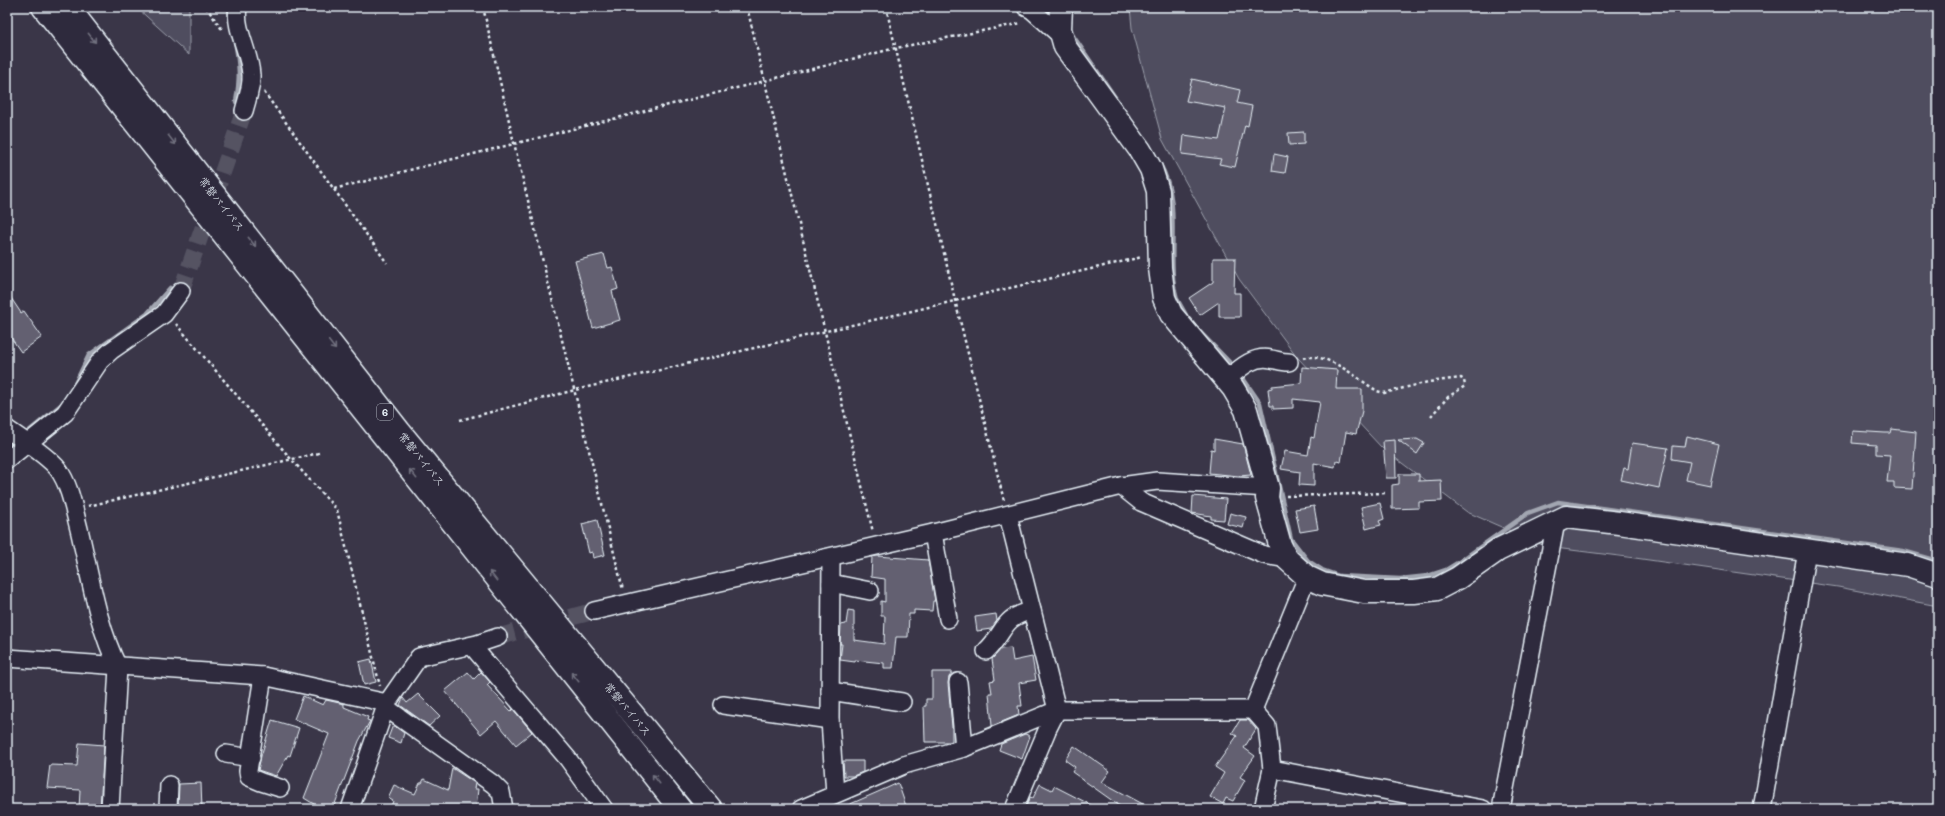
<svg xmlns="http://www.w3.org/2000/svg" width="1945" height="816" viewBox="0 0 1945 816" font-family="Mali,'Klee One',sans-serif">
	<rect width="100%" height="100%" fill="#3a3648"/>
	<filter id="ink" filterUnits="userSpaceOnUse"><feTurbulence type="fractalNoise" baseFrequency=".025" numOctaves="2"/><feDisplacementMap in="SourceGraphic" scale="8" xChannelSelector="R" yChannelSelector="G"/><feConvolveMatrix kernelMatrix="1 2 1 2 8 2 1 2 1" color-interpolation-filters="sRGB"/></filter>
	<g filter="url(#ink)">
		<!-- green -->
		<g fill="#504e5f" stroke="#9ca0ac">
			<path d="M 136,7 L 189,7 L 189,55 Z"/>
			<path d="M 1130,7 L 1938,7 L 1938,606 L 1838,587 L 1635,558 L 1547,547 L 1467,512 L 1382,448 L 1298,358 L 1239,279 L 1162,139 L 1132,28 Z"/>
		</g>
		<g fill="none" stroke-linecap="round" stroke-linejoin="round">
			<!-- stream -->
			<g stroke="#a2a6b1" stroke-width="4.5">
				<path d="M 229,7 L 230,21"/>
				<path d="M 1045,7 L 1054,15"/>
				<path d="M 1069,30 L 1121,106"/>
				<path d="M 235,42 C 240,65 240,79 236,102"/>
				<path d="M 1160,164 C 1181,201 1168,246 1174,287 L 1177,299 L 1186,315"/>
				<path d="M 1198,330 L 1235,368"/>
				<path d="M 1240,374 L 1260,403 L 1291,539 L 1308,561 L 1322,570 L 1339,576 L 1400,579 L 1428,576 L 1446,570 L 1459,562 L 1528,513 L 1558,502 L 1903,551 L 1938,561"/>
				<path d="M 74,386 L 89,355 L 147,314 L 170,288"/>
				<path d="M 23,436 L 62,404"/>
				<path d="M 7,448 L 17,440"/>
			</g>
		</g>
		<!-- building -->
		<g fill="#636171" stroke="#e8f1f8">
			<path d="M 1192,79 L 1240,90 L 1237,103 L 1252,106 L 1248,126 L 1245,125 L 1235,167 L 1219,164 L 1221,159 L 1182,154 L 1184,135 L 1219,140 L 1226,108 L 1186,101 Z"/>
			<path d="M 1304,132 L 1304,144 L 1289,145 L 1288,133 Z"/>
			<path d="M 1274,154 L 1288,157 L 1285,173 L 1272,171 Z"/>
			<path d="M 604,254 L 608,268 L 612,267 L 618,289 L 612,291 L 620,320 L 593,328 L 575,261 Z"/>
			<path d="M 1213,258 L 1235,258 L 1234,293 L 1240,293 L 1240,317 L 1219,317 L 1219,302 L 1200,315 L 1189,298 L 1213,282 Z"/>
			<path d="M 7,292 L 21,313 L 24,311 L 42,337 L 21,352 L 7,332 Z"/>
			<path d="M 1302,367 L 1337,370 L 1336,389 L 1362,389 L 1362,411 L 1356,434 L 1346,432 L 1341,462 L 1336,461 L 1335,467 L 1314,463 L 1314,486 L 1299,485 L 1300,472 L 1281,469 L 1285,451 L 1308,455 L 1311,437 L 1314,438 L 1320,402 L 1293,399 L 1293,408 L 1273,409 L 1273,406 L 1270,406 L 1268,389 L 1272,388 L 1272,386 L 1301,383 Z"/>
			<path d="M 1892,429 L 1916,432 L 1912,489 L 1894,488 L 1894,482 L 1887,482 L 1890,455 L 1876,454 L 1876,445 L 1852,443 L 1853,431 L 1885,433 L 1891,433 Z"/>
			<path d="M 1687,436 L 1719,444 L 1710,485 L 1686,480 L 1690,462 L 1672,459 L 1673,446 L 1685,447 Z"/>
			<path d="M 1214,439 L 1243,444 L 1251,475 L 1239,476 L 1209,473 L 1211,449 L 1214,450 Z"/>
			<path d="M 1417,439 L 1424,443 L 1417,454 L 1398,440 Z"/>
			<path d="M 1395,440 L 1396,478 L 1386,478 L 1383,441 Z"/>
			<path d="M 1632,443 L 1668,448 L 1659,488 L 1621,480 L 1624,468 L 1628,469 Z"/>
			<path d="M 1399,474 L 1419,474 L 1419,481 L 1441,480 L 1442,501 L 1419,502 L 1419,508 L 1392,509 L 1392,485 L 1399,484 Z"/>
			<path d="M 1193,496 L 1226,499 L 1224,520 L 1211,519 L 1211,516 L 1192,513 Z"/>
			<path d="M 1380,503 L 1384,519 L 1379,521 L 1381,525 L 1366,529 L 1361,507 Z"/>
			<path d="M 1314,506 L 1318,529 L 1300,532 L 1295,509 Z"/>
			<path d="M 1230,513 L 1246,517 L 1243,528 L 1227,524 Z"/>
			<path d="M 597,520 L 605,555 L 593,558 L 592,552 L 589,553 L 582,524 Z"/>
			<path d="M 877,556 L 928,560 L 935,601 L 933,601 L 932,611 L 914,610 L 914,614 L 909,614 L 908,637 L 896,637 L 893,668 L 884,668 L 884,663 L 855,660 L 855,662 L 840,660 L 842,644 L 840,644 L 841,625 L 846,624 L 848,610 L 854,611 L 854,640 L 884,644 L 885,616 L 881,616 L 881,601 L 885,602 L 885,579 L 871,577 L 872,557 Z"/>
			<path d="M 996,614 L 997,621 L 991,629 L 977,631 L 975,617 Z"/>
			<path d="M 1011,648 L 1013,661 L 1032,657 L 1036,680 L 1019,683 L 1022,706 L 1018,706 L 1019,715 L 992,726 L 989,693 L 992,693 L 990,681 L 995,680 L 992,659 L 1001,649 Z"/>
			<path d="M 371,659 L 376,682 L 364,685 L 359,662 Z"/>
			<path d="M 468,672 L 474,679 L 481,672 L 490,682 L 487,685 L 511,711 L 513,709 L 532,732 L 516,745 L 496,721 L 481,734 L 445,691 Z"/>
			<path d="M 932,672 L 953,672 L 949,677 L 948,683 L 952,727 L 952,741 L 949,742 L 925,742 L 924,706 L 926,706 L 926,699 L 932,699 Z"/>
			<path d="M 418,694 L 440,716 L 429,726 L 400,705 L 403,698 L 407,703 Z"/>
			<path d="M 303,696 L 323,705 L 326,700 L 344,704 L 344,707 L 368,717 L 367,720 L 370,721 L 359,741 L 333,809 L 322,809 L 304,798 L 329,734 L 294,719 Z"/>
			<path d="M 272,720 L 299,728 L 290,756 L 288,755 L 276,776 L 258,770 L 261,756 Z"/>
			<path d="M 1240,720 L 1248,720 L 1256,729 L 1244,748 L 1255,756 L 1240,777 L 1245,780 L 1233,801 L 1226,798 L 1223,804 L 1210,797 L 1224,773 L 1215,767 L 1237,736 L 1232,733 Z"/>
			<path d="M 393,725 L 404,733 L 401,743 L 388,738 Z"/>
			<path d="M 1025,734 L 1030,736 L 1022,759 L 999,750 L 1001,744 Z"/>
			<path d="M 79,743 L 104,745 L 100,809 L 79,809 L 80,790 L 47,788 L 50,765 L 77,766 Z"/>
			<path d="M 1074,746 L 1110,771 L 1102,782 L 1152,809 L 1124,809 L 1072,772 L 1075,767 L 1065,760 Z"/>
			<path d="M 843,761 L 863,761 L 863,772 L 853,776 L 844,776 Z"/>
			<path d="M 452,768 L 475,783 L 474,789 L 478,789 L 476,807 L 471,806 L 471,809 L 390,809 L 393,801 L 388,798 L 394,785 L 415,794 L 420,783 L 422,783 L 424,779 L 448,790 Z"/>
			<path d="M 201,783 L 202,809 L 178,809 L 179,784 Z"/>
			<path d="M 898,783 L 907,809 L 839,809 L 887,788 Z"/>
			<path d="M 1040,784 L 1052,790 L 1054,786 L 1099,809 L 1025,809 L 1030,797 L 1033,798 Z"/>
		</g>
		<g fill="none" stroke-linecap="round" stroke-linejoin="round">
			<!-- street-tunnel -->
			<g stroke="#545262" stroke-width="17" stroke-dasharray="17 8" stroke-linecap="butt">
				<path d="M 181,291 L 244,111"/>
				<path d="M 498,637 L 594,611"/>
			</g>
			<defs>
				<g id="street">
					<path d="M 238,7 C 234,29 250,52 251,75 C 252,87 247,99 244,111"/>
					<path d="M 1026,7 L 1032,10 L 1061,36"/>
					<path d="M 1226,380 C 1239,369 1253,355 1271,359 C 1277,360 1282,362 1289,362"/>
					<path d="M 7,429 C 21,439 48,456 58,469 C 70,485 74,510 79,529 C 90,575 97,625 118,667 L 110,809"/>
					<path d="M 7,460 L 65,413 L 100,361 L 112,350 L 164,314 L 181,291"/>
					<path d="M 1121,486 L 1157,481 L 1268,488"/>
					<path d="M 1008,515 L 1057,710 L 1048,728 L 1014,809"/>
					<path d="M 933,533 L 948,619"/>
					<path d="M 831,557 L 830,720 L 835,794"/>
					<path d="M 831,583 L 870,591"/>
					<path d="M 594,611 L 933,533 L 1121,486 L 1141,502 L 1264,555 L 1287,559"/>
					<path d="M 472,646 L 568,759 L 604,809"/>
					<path d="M 986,651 C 1006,632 1001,617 1032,611"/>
					<path d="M 7,658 L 263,676 L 387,703 L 419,657 L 477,644 L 498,637"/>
					<path d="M 263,676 L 248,771 L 249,777 L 261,782 L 280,788"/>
					<path d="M 958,682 L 964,748"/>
					<path d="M 830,691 L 902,702"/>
					<path d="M 723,705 L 830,720"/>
					<path d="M 385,707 L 493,784 L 501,792 L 504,809"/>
					<path d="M 226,754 L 251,758"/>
					<path d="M 1272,769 L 1483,809"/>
					<path d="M 168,809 L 169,785"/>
					<path d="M 350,809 L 387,703"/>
					<path d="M 801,809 L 904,765 L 964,748 L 1057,710 L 1253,710"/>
					<path d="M 1263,809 L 1272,769 L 1267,726 L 1253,710 L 1307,577"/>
					<path d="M 1501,809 L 1556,522"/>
					<path d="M 1762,809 L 1807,551"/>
				</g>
				<path id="secondary" d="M 1061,7 L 1060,29 L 1065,47 L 1140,150 L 1151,169 L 1158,191 L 1160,268 L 1164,298 L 1171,314 L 1233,388 L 1246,410 L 1268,488 L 1267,498 L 1280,545 L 1287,559 L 1307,577 L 1322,584 L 1364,592 L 1414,592 L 1437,589 L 1458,578 L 1498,550 L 1566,517 L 1619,523 L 1908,565 L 1938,575"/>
				<g id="highway">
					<path d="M 43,7 L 680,809"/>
					<path d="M 68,7 L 400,432 L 711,809"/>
				</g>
			</defs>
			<!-- street casing -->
			<use href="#street" stroke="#e8f1f8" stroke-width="20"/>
			<!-- secondary casing -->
			<use href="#secondary" stroke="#e8f1f8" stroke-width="25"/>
			<!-- highway casing -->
			<use href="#highway" stroke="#e8f1f8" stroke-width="25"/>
			<!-- path -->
			<g stroke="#e8f1f8" stroke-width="2.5" stroke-dasharray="3 3" stroke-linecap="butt">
				<path d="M 206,7 L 221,28 L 224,29"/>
				<path d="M 483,7 L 514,143 L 623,590"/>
				<path d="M 747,7 L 873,532"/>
				<path d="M 886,7 L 955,300 L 1004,501"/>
				<path d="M 264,92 L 387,263"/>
				<path d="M 334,189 L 896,48 L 1022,23"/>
				<path d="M 176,324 L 291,459 L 337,510 L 380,686"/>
				<path d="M 1303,358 C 1327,351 1358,379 1377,391 L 1384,393 L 1428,382 L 1461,378 L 1464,380 L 1465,386 L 1448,397 L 1431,416"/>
				<path d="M 460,420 L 575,390 L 1142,257"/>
				<path d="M 1286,496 L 1387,493"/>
				<path d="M 88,506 L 319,453"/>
			</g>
			<!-- street -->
			<use href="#street" stroke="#2f2a3d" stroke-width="17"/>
			<!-- secondary -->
			<use href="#secondary" stroke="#2f2a3d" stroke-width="22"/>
			<!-- highway -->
			<use href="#highway" stroke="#2f2a3d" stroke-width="22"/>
		</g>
		<!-- one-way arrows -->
		<defs><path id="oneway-shaft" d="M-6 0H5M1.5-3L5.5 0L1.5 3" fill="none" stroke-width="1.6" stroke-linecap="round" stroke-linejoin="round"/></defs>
		<g stroke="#70707e">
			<use href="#oneway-shaft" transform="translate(92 38) rotate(52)"/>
			<use href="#oneway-shaft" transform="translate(172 140) rotate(52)"/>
			<use href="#oneway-shaft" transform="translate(252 242) rotate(52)"/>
			<use href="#oneway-shaft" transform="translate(332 345) rotate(52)"/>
			<use href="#oneway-shaft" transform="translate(413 474) rotate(-128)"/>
			<use href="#oneway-shaft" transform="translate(493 576) rotate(-128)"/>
			<use href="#oneway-shaft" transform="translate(575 677) rotate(-129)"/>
			<use href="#oneway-shaft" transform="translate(656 779) rotate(-129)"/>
		</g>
	</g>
	<g text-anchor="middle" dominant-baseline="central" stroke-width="3" stroke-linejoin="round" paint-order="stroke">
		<!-- shield labels -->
		<rect fill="#2f2a3d" stroke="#b0b5c0" stroke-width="1" x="377" y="404" width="16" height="16" rx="3"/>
		<g font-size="10" font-weight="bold" fill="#e8f1f8">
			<text x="385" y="412">6</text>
		</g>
		<!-- street labels -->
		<g font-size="11" fill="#e8f1f8" stroke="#2f2a3d">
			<text transform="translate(222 204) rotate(52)">常磐バイパス</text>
			<text transform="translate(422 459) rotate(51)">常磐バイパス</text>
			<text transform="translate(628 709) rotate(50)">常磐バイパス</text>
		</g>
	</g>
	<!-- margin -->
	<rect width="1945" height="816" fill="none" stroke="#2f2a3d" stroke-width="24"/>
	<rect x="12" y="12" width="1921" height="792" fill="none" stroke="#e8f1f8" stroke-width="1.5" filter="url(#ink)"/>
</svg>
